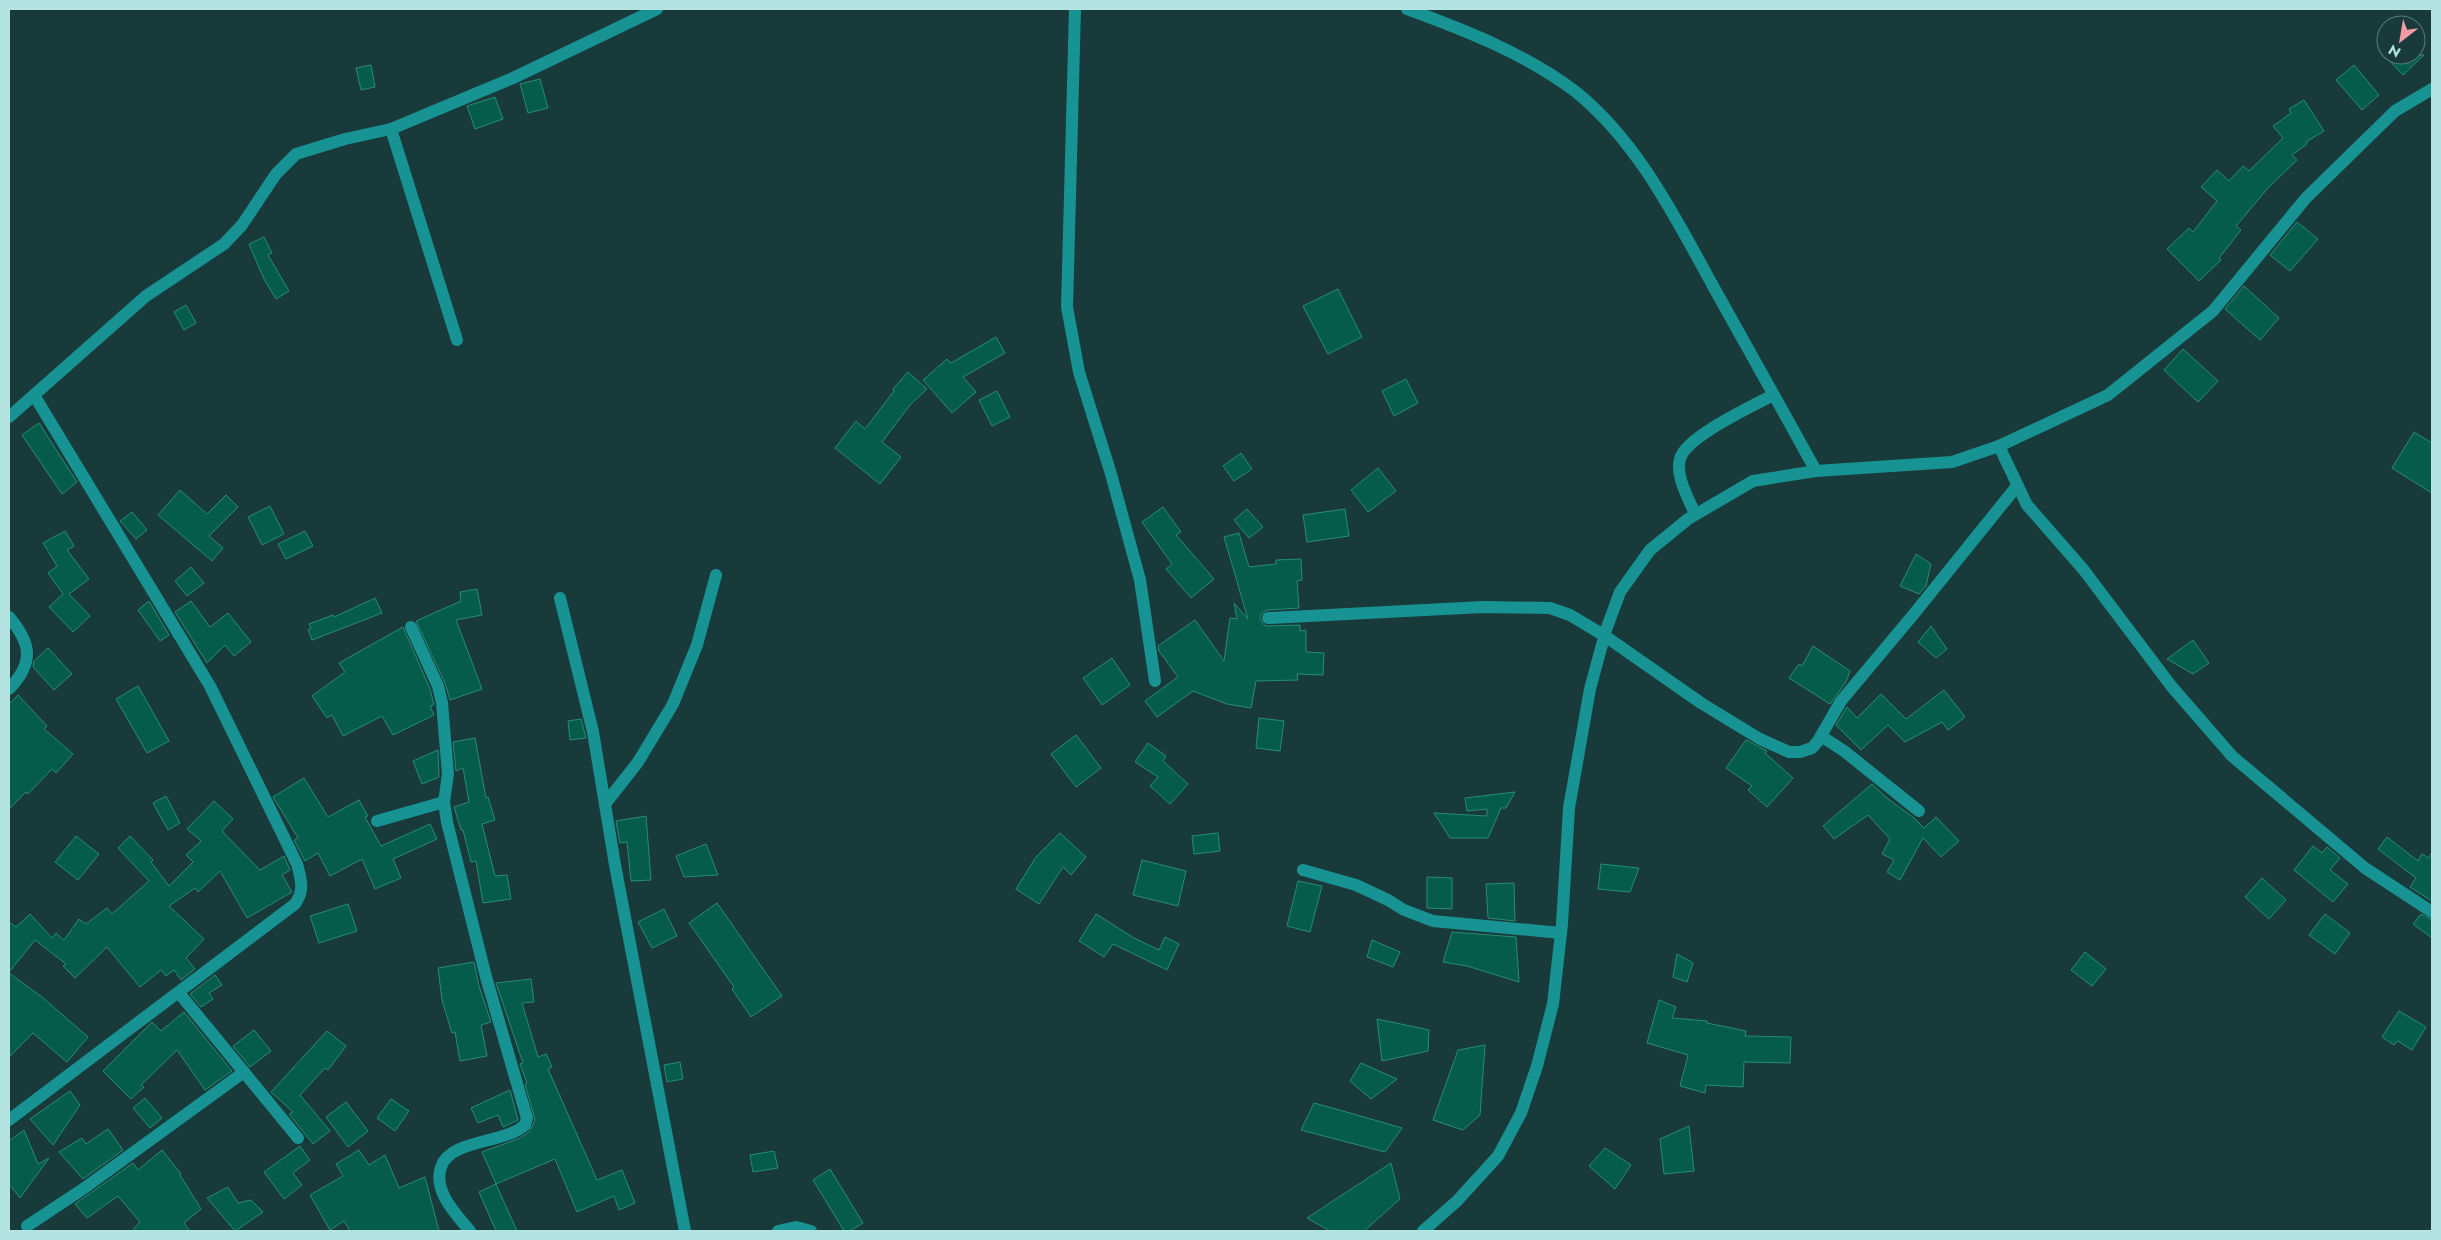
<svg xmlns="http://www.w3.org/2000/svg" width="2441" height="1240" viewBox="0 0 2441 1240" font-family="Jost,sans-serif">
	<rect width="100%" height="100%" fill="#193a3a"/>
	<!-- building -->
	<g fill="#065c4b" stroke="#268d76">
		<path d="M 2384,55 L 2424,55 L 2403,75 Z"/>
		<path d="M 371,65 L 375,87 L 361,90 L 356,68 Z"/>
		<path d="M 2354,65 L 2379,95 L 2362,110 L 2336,80 Z"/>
		<path d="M 540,79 L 548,108 L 528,113 L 520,84 Z"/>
		<path d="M 495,97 L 503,119 L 475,129 L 467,106 Z"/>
		<path d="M 2304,100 L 2324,131 L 2306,142 L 2307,144 L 2292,155 L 2297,160 L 2268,188 L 2236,226 L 2241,230 L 2219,258 L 2221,260 L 2199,281 L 2167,249 L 2189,228 L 2193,232 L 2217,201 L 2201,187 L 2217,170 L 2229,181 L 2243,166 L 2249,171 L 2283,138 L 2273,126 L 2291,113 L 2289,109 Z"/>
		<path d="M 2297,222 L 2318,239 L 2290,271 L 2270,255 Z"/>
		<path d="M 264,237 L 272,253 L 268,255 L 289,291 L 276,299 L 264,279 L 249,244 Z"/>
		<path d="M 2244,286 L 2279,318 L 2260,340 L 2225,309 Z"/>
		<path d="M 1338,289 L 1362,337 L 1328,354 L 1303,306 Z"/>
		<path d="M 186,305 L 196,323 L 184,330 L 174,312 Z"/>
		<path d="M 996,337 L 1005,353 L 963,377 L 976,392 L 952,413 L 923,380 L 947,359 L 951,363 Z"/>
		<path d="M 2183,349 L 2218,381 L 2198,402 L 2164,370 Z"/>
		<path d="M 908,372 L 927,389 L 910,405 L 882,442 L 901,457 L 880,484 L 835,448 L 856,421 L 865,429 L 894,391 L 893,389 Z"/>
		<path d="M 1406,379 L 1418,403 L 1394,416 L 1382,391 Z"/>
		<path d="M 997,391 L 1010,417 L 992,426 L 979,400 Z"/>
		<path d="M 39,423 L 77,482 L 62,494 L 22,435 Z"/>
		<path d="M 2414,432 L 2432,443 L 2432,493 L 2392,468 Z"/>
		<path d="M 1241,453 L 1252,469 L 1234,481 L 1223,466 Z"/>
		<path d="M 1378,468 L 1396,491 L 1368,512 L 1351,490 Z"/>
		<path d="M 180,490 L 207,514 L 226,495 L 238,507 L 209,536 L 223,548 L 212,561 L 158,515 Z"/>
		<path d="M 270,506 L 284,534 L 262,545 L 248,517 Z"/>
		<path d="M 1163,507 L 1181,532 L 1176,535 L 1214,579 L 1191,598 L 1166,569 L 1172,564 L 1142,522 Z"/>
		<path d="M 1247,509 L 1263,527 L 1249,538 L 1234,520 Z"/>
		<path d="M 1345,509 L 1349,536 L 1307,542 L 1303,515 Z"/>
		<path d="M 132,512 L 147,530 L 136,539 L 120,521 Z"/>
		<path d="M 65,531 L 74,546 L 67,550 L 89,579 L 69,594 L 90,616 L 73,632 L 49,607 L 63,594 L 48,573 L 57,566 L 43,543 Z"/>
		<path d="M 305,531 L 313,546 L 286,559 L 278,544 Z"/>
		<path d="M 1239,533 L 1249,567 L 1276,564 L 1276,560 L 1301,559 L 1302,580 L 1297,581 L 1299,608 L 1267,610 L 1261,614 L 1260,619 L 1264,625 L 1268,626 L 1300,625 L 1300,631 L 1306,630 L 1306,652 L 1324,653 L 1323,675 L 1297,674 L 1298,680 L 1256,681 L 1251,708 L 1227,704 L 1193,691 L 1157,717 L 1145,701 L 1178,677 L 1159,651 L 1158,646 L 1195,620 L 1224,661 L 1230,618 L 1237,619 L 1234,603 L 1248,619 L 1224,537 Z"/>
		<path d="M 1916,554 L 1931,564 L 1926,586 L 1919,594 L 1900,586 Z"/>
		<path d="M 191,567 L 204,583 L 187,596 L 175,581 Z"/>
		<path d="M 477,589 L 482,615 L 456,620 L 482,689 L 450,700 L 445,683 L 416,621 L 461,601 L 460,592 Z"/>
		<path d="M 375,598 L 382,613 L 312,640 L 308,630 L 311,628 L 309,624 L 333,615 L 334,617 Z"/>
		<path d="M 149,601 L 169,635 L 160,641 L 138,610 Z"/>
		<path d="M 191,601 L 210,627 L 228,613 L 251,642 L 234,656 L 225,645 L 207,663 L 175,612 Z"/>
		<path d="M 1931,626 L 1947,649 L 1936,658 L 1918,642 Z"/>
		<path d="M 403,627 L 430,689 L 434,705 L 430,706 L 434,715 L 393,735 L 382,716 L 343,736 L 332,715 L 327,718 L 312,696 L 345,672 L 339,663 Z"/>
		<path d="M 2193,640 L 2209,663 L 2193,674 L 2167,659 Z"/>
		<path d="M 1813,646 L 1850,671 L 1846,682 L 1830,704 L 1789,678 L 1799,664 L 1802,666 Z"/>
		<path d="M 48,648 L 72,674 L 54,690 L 33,667 L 34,661 Z"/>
		<path d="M 1112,658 L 1130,685 L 1102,705 L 1083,678 Z"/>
		<path d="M 138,686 L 169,741 L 147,753 L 116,699 Z"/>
		<path d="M 1944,690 L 1965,717 L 1948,730 L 1942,722 L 1905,742 L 1888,725 L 1861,750 L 1836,725 L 1847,707 L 1857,718 L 1881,694 L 1906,719 Z"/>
		<path d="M 18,695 L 47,726 L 44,729 L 73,754 L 56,773 L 52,769 L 28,794 L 26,792 L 9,809 L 9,704 Z"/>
		<path d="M 1259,718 L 1284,721 L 1280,751 L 1256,748 Z"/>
		<path d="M 581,719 L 586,738 L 570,740 L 568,721 Z"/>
		<path d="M 1076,735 L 1101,768 L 1076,787 L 1051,754 Z"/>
		<path d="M 475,738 L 486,798 L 488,797 L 495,820 L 482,824 L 495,876 L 507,875 L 511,899 L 483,903 L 476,861 L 471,862 L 463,830 L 461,830 L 454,807 L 469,802 L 463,768 L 456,771 L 453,742 Z"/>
		<path d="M 1746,740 L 1767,751 L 1765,753 L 1793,778 L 1767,807 L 1748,790 L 1752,786 L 1726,768 Z"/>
		<path d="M 1148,743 L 1166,756 L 1163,761 L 1188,784 L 1170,804 L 1150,786 L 1158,777 L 1135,762 Z"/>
		<path d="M 438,750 L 439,777 L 422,784 L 413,761 Z"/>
		<path d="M 304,778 L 328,817 L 359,800 L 368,816 L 365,817 L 381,846 L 430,824 L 437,839 L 393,859 L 401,878 L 375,889 L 362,859 L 330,876 L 318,853 L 305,861 L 294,840 L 298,838 L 273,797 Z"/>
		<path d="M 1872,784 L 1887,798 L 1914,818 L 1924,828 L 1936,817 L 1959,841 L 1941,857 L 1923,838 L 1900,880 L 1887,872 L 1894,860 L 1882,854 L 1890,839 L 1868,815 L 1834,839 L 1823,826 Z"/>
		<path d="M 1515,792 L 1506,808 L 1501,808 L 1488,838 L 1450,838 L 1434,813 L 1487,816 L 1487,809 L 1467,811 L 1465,798 Z"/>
		<path d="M 166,796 L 180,823 L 168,830 L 153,803 Z"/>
		<path d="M 214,801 L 233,819 L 222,831 L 260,870 L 284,856 L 290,870 L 282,875 L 292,892 L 247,918 L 220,871 L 198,892 L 195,888 L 169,906 L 204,939 L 186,958 L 195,969 L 181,980 L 174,970 L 166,976 L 161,970 L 140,987 L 107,947 L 75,978 L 63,966 L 66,964 L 35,940 L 9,972 L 9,922 L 16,927 L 30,914 L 52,938 L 56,933 L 64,940 L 79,919 L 86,924 L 107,908 L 112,914 L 149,881 L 118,848 L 130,836 L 153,860 L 151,862 L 169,886 L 193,862 L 186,855 L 201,841 L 187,829 Z"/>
		<path d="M 646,816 L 651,880 L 631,881 L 627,842 L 620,843 L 616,821 Z"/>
		<path d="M 1060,833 L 1086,857 L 1071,875 L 1063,867 L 1039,904 L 1016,889 L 1036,857 Z"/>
		<path d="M 1218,833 L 1220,851 L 1194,854 L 1192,836 Z"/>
		<path d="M 76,836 L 99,854 L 78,880 L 55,862 Z"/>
		<path d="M 2387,837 L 2418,861 L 2422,854 L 2429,858 L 2432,852 L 2432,901 L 2410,887 L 2416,878 L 2378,849 Z"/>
		<path d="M 706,844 L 718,875 L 684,877 L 676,856 Z"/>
		<path d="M 2313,846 L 2322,853 L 2327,847 L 2340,858 L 2330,870 L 2348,884 L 2333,902 L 2294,870 Z"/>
		<path d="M 1142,860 L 1186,871 L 1178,906 L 1133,895 Z"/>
		<path d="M 1601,864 L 1639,868 L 1630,892 L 1598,889 Z"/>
		<path d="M 1427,877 L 1452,878 L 1452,909 L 1427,908 Z"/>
		<path d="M 2262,878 L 2286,900 L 2269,919 L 2245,897 Z"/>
		<path d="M 1298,881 L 1322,886 L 1310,932 L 1287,926 Z"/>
		<path d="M 1514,883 L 1515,921 L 1488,918 L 1486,884 Z"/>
		<path d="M 717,903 L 782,996 L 751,1017 L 732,989 L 734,987 L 689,923 Z"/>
		<path d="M 348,904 L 357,931 L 319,943 L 310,916 Z"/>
		<path d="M 664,909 L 677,936 L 652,948 L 638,922 Z"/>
		<path d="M 1096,914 L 1134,938 L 1159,950 L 1165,937 L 1179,944 L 1167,970 L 1113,944 L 1104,957 L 1079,941 Z"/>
		<path d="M 2325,914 L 2350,933 L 2335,954 L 2309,935 Z"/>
		<path d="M 2421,914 L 2432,920 L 2432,938 L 2413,924 Z"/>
		<path d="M 1452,932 L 1516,937 L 1519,982 L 1467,966 L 1443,962 Z"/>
		<path d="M 1372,940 L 1400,952 L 1393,967 L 1367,957 Z"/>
		<path d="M 2085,952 L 2106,969 L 2092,986 L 2071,970 Z"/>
		<path d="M 1677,954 L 1693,963 L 1687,982 L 1673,977 Z"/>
		<path d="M 474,962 L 479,986 L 491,1022 L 481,1025 L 487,1056 L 460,1061 L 455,1032 L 452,1033 L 442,1000 L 438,968 Z"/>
		<path d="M 9,973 L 42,997 L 88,1037 L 67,1062 L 33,1033 L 9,1057 Z"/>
		<path d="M 215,975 L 222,985 L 209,993 L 213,999 L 201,1007 L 190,994 Z"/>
		<path d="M 531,979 L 534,1002 L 522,1003 L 538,1057 L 546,1054 L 552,1067 L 548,1069 L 597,1180 L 622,1170 L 635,1203 L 619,1210 L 614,1196 L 577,1212 L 555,1159 L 496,1184 L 482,1152 L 520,1138 L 530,1131 L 535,1120 L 525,1084 L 527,1083 L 520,1064 L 523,1063 L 496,983 Z"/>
		<path d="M 1659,1000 L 1676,1007 L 1672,1018 L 1707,1021 L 1707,1023 L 1746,1031 L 1745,1036 L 1791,1037 L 1790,1063 L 1744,1062 L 1743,1087 L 1706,1085 L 1705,1093 L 1680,1086 L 1688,1055 L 1647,1043 Z"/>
		<path d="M 2399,1011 L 2426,1027 L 2412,1050 L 2398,1041 L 2394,1045 L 2382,1037 Z"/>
		<path d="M 184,1012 L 232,1071 L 205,1090 L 177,1050 L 141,1085 L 144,1087 L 131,1099 L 103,1071 L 152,1022 L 161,1031 Z"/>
		<path d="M 1377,1019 L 1429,1030 L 1428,1051 L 1382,1061 Z"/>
		<path d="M 254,1030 L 271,1051 L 250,1067 L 233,1046 Z"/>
		<path d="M 327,1031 L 346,1046 L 328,1070 L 325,1068 L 300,1095 L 330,1131 L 313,1144 L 289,1114 L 293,1112 L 271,1092 Z"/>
		<path d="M 1485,1045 L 1480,1115 L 1463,1130 L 1433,1120 L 1458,1050 Z"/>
		<path d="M 680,1062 L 683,1079 L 667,1082 L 664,1065 Z"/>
		<path d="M 1361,1063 L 1397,1079 L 1371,1099 L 1350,1081 Z"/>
		<path d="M 510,1090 L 518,1120 L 503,1127 L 498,1115 L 478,1123 L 471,1108 Z"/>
		<path d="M 70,1091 L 80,1105 L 53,1145 L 30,1119 Z"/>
		<path d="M 145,1098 L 162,1118 L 150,1128 L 133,1108 Z"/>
		<path d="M 391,1099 L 409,1111 L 395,1131 L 377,1118 Z"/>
		<path d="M 346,1102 L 368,1131 L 348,1147 L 326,1117 Z"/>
		<path d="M 1314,1103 L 1350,1113 L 1402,1128 L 1385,1152 L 1301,1130 Z"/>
		<path d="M 1689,1126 L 1694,1171 L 1664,1174 L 1660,1139 Z"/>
		<path d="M 108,1129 L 123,1150 L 83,1179 L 59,1152 L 82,1138 L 86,1144 Z"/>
		<path d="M 24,1130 L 38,1164 L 49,1158 L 20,1198 L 9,1184 L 9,1141 Z"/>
		<path d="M 300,1146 L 310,1160 L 293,1173 L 302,1185 L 284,1199 L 264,1172 Z"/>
		<path d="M 1605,1148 L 1631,1165 L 1615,1189 L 1589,1166 Z"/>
		<path d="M 162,1150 L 181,1174 L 180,1175 L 201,1209 L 184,1223 L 190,1231 L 132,1231 L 140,1222 L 118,1196 L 87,1218 L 75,1204 L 133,1163 L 138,1170 Z"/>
		<path d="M 359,1150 L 369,1165 L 385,1155 L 399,1188 L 425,1177 L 439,1231 L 350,1231 L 344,1221 L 330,1230 L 310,1195 L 343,1176 L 336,1164 Z"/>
		<path d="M 774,1151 L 778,1168 L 753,1172 L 750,1155 Z"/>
		<path d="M 1391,1163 L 1400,1199 L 1364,1231 L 1330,1231 L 1307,1218 Z"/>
		<path d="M 830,1169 L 863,1223 L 850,1231 L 844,1231 L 813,1180 Z"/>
		<path d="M 496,1184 L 517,1231 L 496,1231 L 479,1192 Z"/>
		<path d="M 228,1187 L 238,1203 L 251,1200 L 263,1212 L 235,1231 L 207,1198 Z"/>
	</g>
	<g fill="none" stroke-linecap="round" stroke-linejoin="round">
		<!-- minor -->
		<g stroke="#189393" stroke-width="12">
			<path d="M 1075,9 L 1067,307 L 1079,372 L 1111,474 L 1140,580 L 1155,681"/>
			<path d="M 1407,9 C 1465,30 1526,54 1576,92 C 1638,142 1675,217 1713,286 C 1747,347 1782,409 1816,471"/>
			<path d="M 391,129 L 457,340"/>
			<path d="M 9,417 L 146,296 L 224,244 L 242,225 L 276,174 L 296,154 L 345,139 L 391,129 L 513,78 L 657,9"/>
			<path d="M 1999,446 L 2027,505 L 2083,569 L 2172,687 L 2232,756 L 2365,868 L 2432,912"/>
			<path d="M 1695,514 C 1689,499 1675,476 1680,459 C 1685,437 1753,406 1773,395"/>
			<path d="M 560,598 L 593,732 L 615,865 L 685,1231"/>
			<path d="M 9,617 C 32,644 34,663 9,689"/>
			<path d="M 1268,618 L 1483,607 L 1550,608 L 1570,615 L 1605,636 L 1701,703 L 1760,739 L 1789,752 L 1800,752 L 1812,748 L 1818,741 L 1841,701 L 1913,615 L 2017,486"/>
			<path d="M 411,627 L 438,686 L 442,703 L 448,774 L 444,802 L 447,822 L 486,977 L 527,1118 L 525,1125 C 504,1144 450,1139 441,1167 C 433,1191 455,1213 470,1231"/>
			<path d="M 1821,736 L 1844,751 L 1919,811"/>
			<path d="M 605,804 L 638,762 L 673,704 L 697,645 L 716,575"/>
			<path d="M 377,821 L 444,802"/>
			<path d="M 1303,870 L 1356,885 L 1388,900 L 1404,910 L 1433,921 L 1561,933"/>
			<path d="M 179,993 L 298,1138"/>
			<path d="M 9,1120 L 295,904 C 305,890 301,880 297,864 L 210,686 L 34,395"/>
			<path d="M 27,1226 L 83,1189 L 244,1072"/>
			<path d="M 778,1231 L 796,1227 L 811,1231"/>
			<path d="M 1423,1231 L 1457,1201 L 1498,1156 L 1521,1113 L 1537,1066 L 1553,1004 L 1562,924 L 1569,808 L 1590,689 L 1606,630 L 1620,592 L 1650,550 L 1688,519 L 1753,481 L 1816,471 L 1952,462 L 1999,446 L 2108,395 L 2213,311 L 2306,198 L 2395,111 L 2432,89"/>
		</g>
	</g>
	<!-- border -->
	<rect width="2441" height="1240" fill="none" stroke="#b4e4e2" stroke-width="20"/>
	<!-- north arrow -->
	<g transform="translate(2401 40) rotate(211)"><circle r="24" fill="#193a3a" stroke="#577e7d"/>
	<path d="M0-4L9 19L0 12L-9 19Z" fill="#f49aa2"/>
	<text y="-8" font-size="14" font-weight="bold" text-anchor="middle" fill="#b4e4e2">N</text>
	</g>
</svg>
